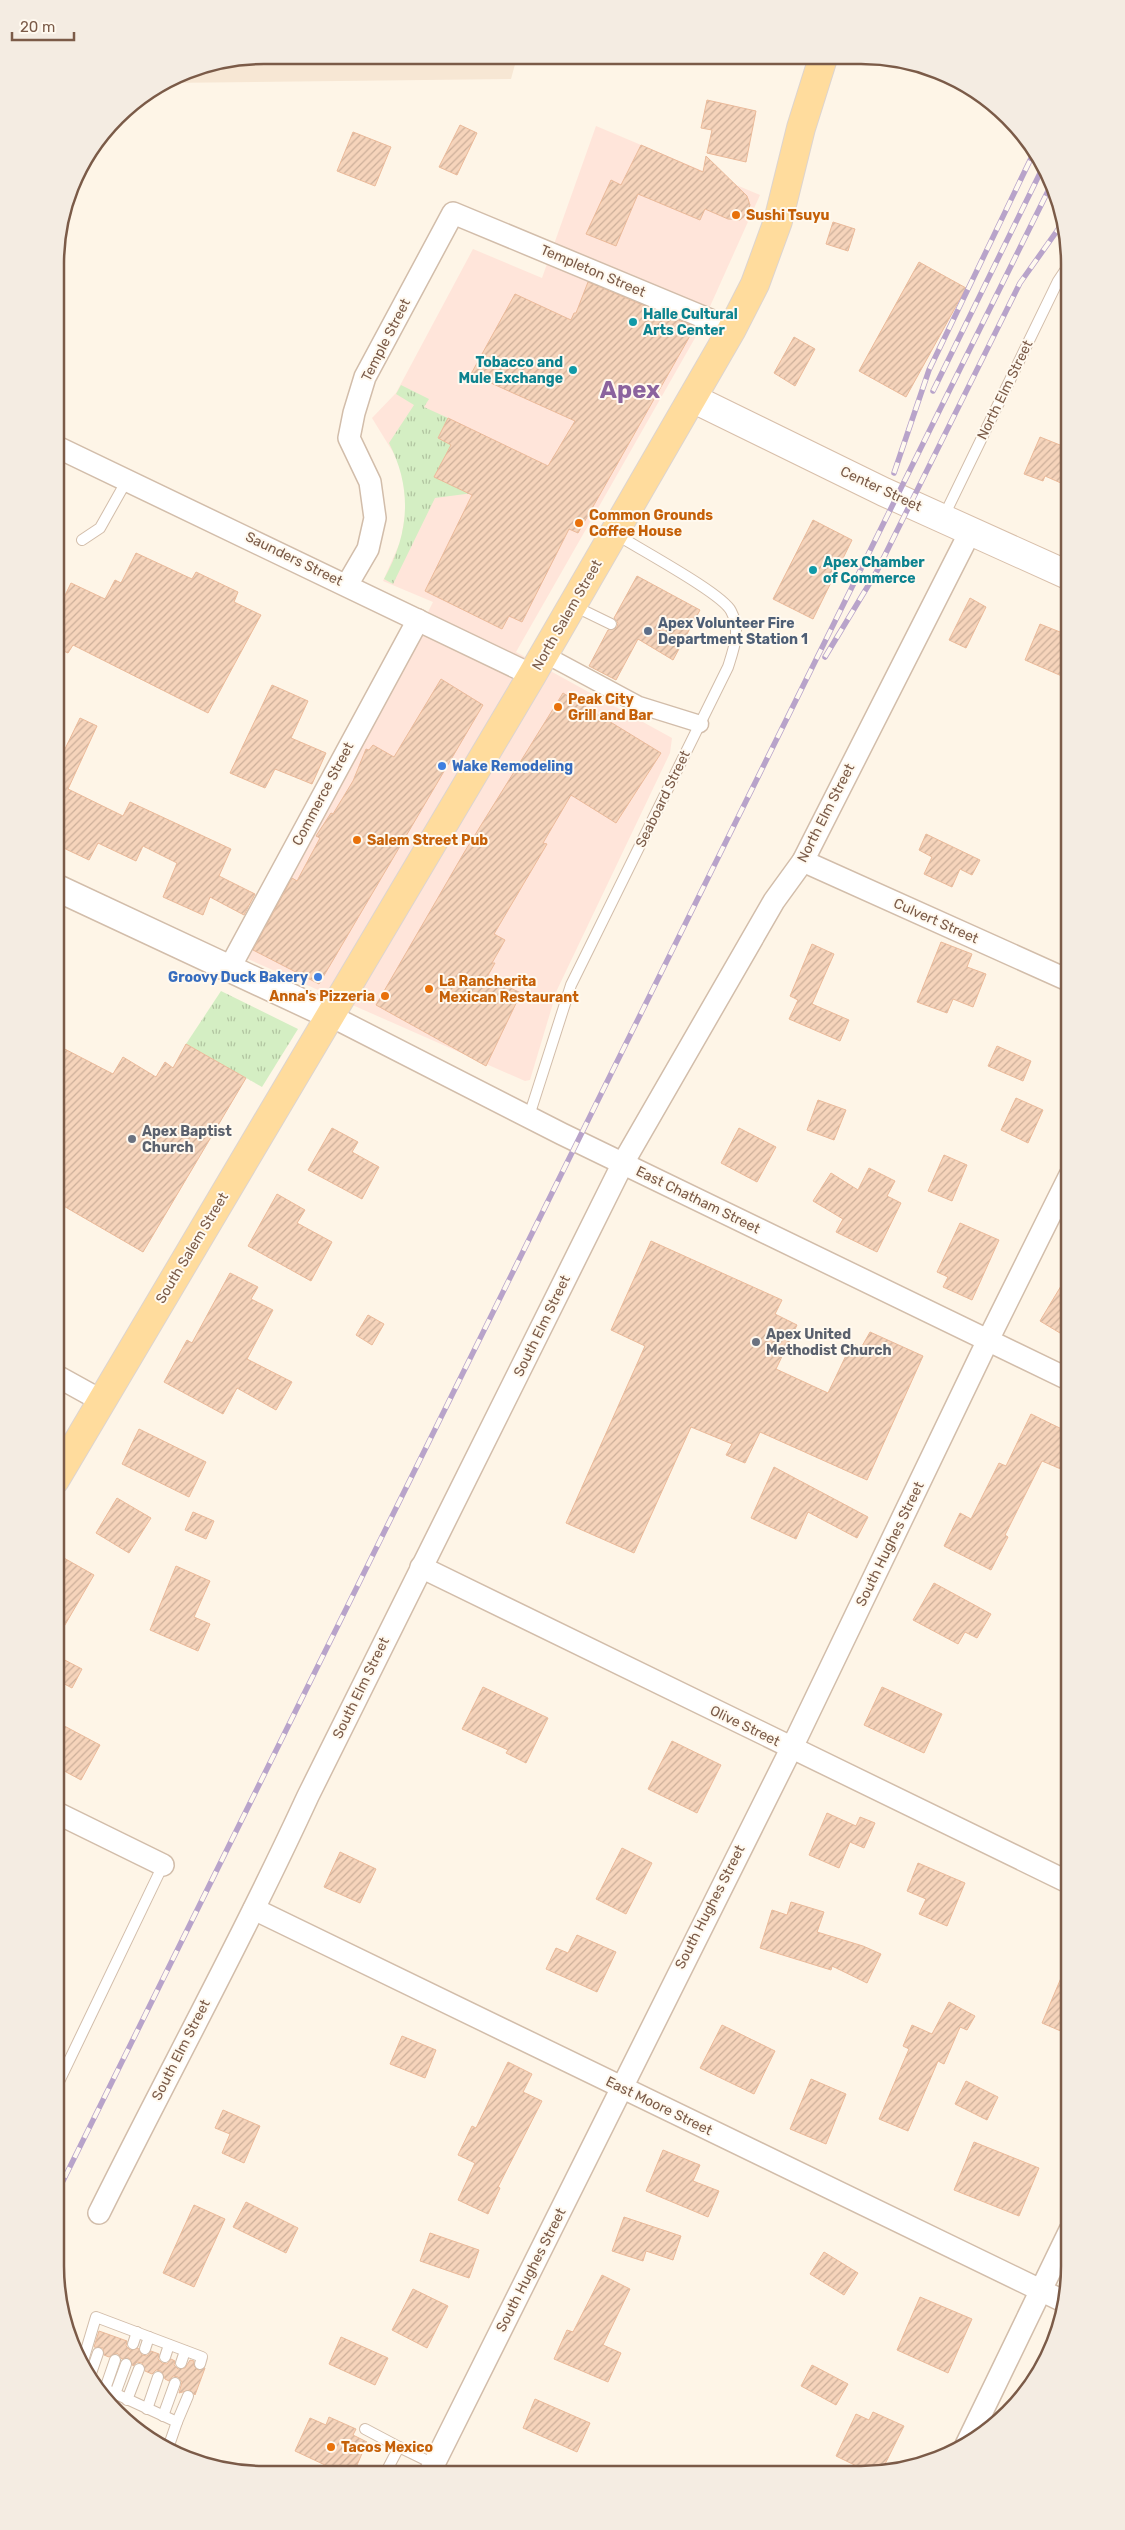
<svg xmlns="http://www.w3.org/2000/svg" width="1125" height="2530" viewBox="0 0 1125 2530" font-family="Rubik,sans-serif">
	<defs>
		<pattern id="grass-tufts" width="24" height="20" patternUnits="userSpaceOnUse" patternTransform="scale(1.25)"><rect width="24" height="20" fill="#d4eec3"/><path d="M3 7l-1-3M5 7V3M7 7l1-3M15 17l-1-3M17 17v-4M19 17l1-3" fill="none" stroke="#b1c4a0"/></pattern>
		<pattern id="building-hatch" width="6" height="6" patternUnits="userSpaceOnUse" patternTransform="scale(1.25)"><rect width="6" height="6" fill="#f6d4bb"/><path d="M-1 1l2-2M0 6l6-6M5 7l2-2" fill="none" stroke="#ccaf9a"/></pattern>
	</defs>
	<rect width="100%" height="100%" fill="#fef5e7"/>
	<!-- residential -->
	<path fill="#f7e7d4" d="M 263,55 L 517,57 L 511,79 L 164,83 L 184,71 Z"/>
	<!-- commercial -->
	<path fill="#ffe5da" d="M 596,126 L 760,195 L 699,331 L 516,652 L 672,738 L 670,753 L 557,990 L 530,1080 L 525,1081 L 248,959 L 250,943 L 399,670 L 433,602 L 383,581 L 401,540 L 406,509 L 404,485 L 399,462 L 372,418 L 396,393 L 473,249 L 542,278 Z"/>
	<!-- education -->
	<path fill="#f2e3fb" d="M 1056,2322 L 1061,2325 L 1059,2334 L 1027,2394 L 1016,2404 Z"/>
	<!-- grass -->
	<g fill="url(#grass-tufts)">
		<path d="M 401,385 L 429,399 L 424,407 L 448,418 L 438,438 L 473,456 L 466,468 L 444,458 L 434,477 L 473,493 L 435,498 L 393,584 L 384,579 C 409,534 413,490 389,443 L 414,405 L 396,394 Z"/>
		<path d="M 221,991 L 298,1029 L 262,1087 L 186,1044 Z"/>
	</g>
	<!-- building -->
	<g fill="url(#building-hatch)" stroke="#ebba9a">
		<path d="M 707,100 L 756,111 L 746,162 L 707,153 L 712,130 L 701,128 Z"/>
		<path d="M 460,125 L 477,133 L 457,175 L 439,167 Z"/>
		<path d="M 353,132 L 391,147 L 375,186 L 337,171 Z"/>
		<path d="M 641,145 L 703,172 L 706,156 L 747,196 L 750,205 L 746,215 L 740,220 L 728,219 L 705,209 L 700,220 L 638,194 L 616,246 L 586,234 L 611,180 L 621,185 Z"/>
		<path d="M 833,222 L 855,229 L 848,251 L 826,244 Z"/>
		<path d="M 919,262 L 966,288 L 906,397 L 859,371 Z"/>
		<path d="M 588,282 L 695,327 L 578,533 L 569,529 L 522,622 L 509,616 L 502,629 L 425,591 L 472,495 L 434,477 L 451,445 L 438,438 L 448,418 L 548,466 L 575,421 L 471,374 L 515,294 L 571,320 L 574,313 L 576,313 Z"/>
		<path d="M 794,337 L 815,349 L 795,386 L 774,373 Z"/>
		<path d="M 1040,437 L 1070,449 L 1070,487 L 1045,476 L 1043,481 L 1024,474 Z"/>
		<path d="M 813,520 L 852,540 L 813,619 L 773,599 Z"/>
		<path d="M 136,553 L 192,579 L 196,572 L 238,592 L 234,602 L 261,615 L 208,713 L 73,645 L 68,653 L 55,647 L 55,616 L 71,583 L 105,599 L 115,580 L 121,583 Z"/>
		<path d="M 637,576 L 700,610 L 673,660 L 638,639 L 616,680 L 589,666 L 608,630 L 617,627 L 618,623 L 614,618 Z"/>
		<path d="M 970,598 L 986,607 L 966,648 L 949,640 Z"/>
		<path d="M 1040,624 L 1070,636 L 1070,663 L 1064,677 L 1025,660 Z"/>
		<path d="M 441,679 L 483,705 L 319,984 L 253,950 L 292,878 L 297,881 L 320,838 L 316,836 L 331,813 L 333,814 L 353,781 L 366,749 L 369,750 L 373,745 L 394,757 Z"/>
		<path d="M 272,685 L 308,701 L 291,738 L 326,753 L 312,784 L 275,769 L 265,788 L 230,773 Z"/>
		<path d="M 563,693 L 661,753 L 616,823 L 571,795 L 543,843 L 547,844 L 494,934 L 505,940 L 492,963 L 495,963 L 487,977 L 521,993 L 486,1066 L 376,1005 L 465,851 Z"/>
		<path d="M 80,718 L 97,726 L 68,789 L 123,816 L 130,802 L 231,849 L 219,876 L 255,894 L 244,915 L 210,897 L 203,915 L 163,897 L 177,863 L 143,846 L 136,861 L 98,843 L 89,860 L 55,844 L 55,752 L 62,755 Z"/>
		<path d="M 926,834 L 980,860 L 972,875 L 960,869 L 952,887 L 924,874 L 932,857 L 919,850 Z"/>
		<path d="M 941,942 L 972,954 L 967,967 L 986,974 L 973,1007 L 953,999 L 947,1013 L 917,1002 Z"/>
		<path d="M 812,944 L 834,954 L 812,1004 L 849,1020 L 840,1041 L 789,1019 L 798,1000 L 790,996 Z"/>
		<path d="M 55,1044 L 113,1074 L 123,1057 L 156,1077 L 165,1062 L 173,1068 L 186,1044 L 246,1078 L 143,1252 L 55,1201 Z"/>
		<path d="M 997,1046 L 1031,1061 L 1023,1081 L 988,1066 Z"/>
		<path d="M 1016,1098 L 1043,1110 L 1028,1143 L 1001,1130 Z"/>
		<path d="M 818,1100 L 846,1110 L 834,1140 L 807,1130 Z"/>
		<path d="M 332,1128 L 358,1142 L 352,1152 L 379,1167 L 362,1199 L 308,1170 Z"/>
		<path d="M 739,1128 L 776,1147 L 757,1182 L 721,1163 Z"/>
		<path d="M 944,1155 L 967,1165 L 952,1201 L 928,1191 Z"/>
		<path d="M 869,1168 L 895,1181 L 887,1196 L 901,1203 L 877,1252 L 836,1232 L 843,1219 L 813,1201 L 831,1173 L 858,1190 Z"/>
		<path d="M 277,1194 L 305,1210 L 297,1223 L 332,1242 L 311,1281 L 248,1246 Z"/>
		<path d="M 960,1223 L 999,1240 L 972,1300 L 943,1287 L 948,1277 L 937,1272 Z"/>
		<path d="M 651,1241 L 782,1300 L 775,1314 L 797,1325 L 776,1369 L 828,1393 L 852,1343 L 861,1348 L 870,1332 L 923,1356 L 867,1480 L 760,1432 L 745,1463 L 726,1455 L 732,1444 L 691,1427 L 634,1553 L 566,1523 L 645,1346 L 611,1330 Z"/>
		<path d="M 1070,1271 L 1070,1339 L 1040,1321 Z"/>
		<path d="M 230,1273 L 258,1287 L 251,1299 L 273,1310 L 247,1359 L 292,1382 L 276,1410 L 237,1388 L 223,1414 L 164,1382 L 187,1340 L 192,1343 Z"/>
		<path d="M 368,1315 L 384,1324 L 372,1345 L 356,1335 Z"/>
		<path d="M 1031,1414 L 1070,1433 L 1070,1457 L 1063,1470 L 1042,1461 L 1005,1535 L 1008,1537 L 991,1570 L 944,1546 L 960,1513 L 971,1519 L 999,1463 L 1006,1466 Z"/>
		<path d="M 139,1429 L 206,1462 L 189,1497 L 122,1464 Z"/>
		<path d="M 774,1467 L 868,1517 L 857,1538 L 808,1512 L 796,1539 L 751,1518 Z"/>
		<path d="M 117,1498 L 151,1518 L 129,1553 L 96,1533 Z"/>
		<path d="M 193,1512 L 214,1521 L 206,1539 L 185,1530 Z"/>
		<path d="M 55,1553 L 94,1575 L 55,1642 Z"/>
		<path d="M 176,1566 L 210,1581 L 194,1617 L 210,1624 L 198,1651 L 150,1630 Z"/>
		<path d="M 934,1583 L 991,1614 L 977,1638 L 965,1632 L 958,1644 L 913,1620 Z"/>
		<path d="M 55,1655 L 82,1669 L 72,1688 L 55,1679 Z"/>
		<path d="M 483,1687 L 548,1718 L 526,1763 L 506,1753 L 508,1750 L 462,1729 Z"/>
		<path d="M 882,1687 L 942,1714 L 924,1753 L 864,1725 Z"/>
		<path d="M 55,1721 L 100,1745 L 81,1780 L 55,1766 Z"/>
		<path d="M 672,1741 L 721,1765 L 697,1813 L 648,1789 Z"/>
		<path d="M 827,1813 L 856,1826 L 860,1817 L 875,1823 L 864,1848 L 850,1842 L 839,1868 L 809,1855 Z"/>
		<path d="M 622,1848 L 652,1863 L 626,1914 L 596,1899 Z"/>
		<path d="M 340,1852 L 376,1869 L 360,1903 L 324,1887 Z"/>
		<path d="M 918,1863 L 965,1883 L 947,1926 L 919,1914 L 926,1899 L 907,1891 Z"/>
		<path d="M 791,1902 L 824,1912 L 817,1932 L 863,1946 L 881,1954 L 867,1983 L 832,1966 L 831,1970 L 760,1948 L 772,1910 L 787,1915 Z"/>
		<path d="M 577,1935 L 616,1952 L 597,1992 L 546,1969 L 556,1948 L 568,1953 Z"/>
		<path d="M 1069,1959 L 1070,1959 L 1070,2035 L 1042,2023 Z"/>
		<path d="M 949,2002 L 975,2016 L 967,2030 L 960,2027 L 944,2064 L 938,2061 L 908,2131 L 879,2119 L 909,2049 L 903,2046 L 912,2025 L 932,2034 Z"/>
		<path d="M 722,2025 L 775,2051 L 754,2094 L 700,2068 Z"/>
		<path d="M 402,2036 L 436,2050 L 425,2078 L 390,2064 Z"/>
		<path d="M 508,2062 L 532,2074 L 523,2092 L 542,2101 L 498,2187 L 500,2188 L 488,2214 L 458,2200 L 475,2163 L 458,2155 L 472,2126 L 476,2128 Z"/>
		<path d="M 811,2079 L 846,2094 L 826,2144 L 790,2129 Z"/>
		<path d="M 966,2081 L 998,2097 L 987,2120 L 955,2104 Z"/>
		<path d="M 223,2110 L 260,2126 L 244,2163 L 222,2153 L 230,2134 L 215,2128 Z"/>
		<path d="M 974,2142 L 1039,2168 L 1019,2216 L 954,2190 Z"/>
		<path d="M 663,2150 L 700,2165 L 693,2181 L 719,2191 L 708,2217 L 646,2191 Z"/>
		<path d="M 246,2202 L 298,2228 L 286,2253 L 233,2227 Z"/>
		<path d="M 194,2205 L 225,2219 L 194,2287 L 163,2273 Z"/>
		<path d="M 624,2217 L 681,2236 L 673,2260 L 646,2251 L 643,2261 L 612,2251 Z"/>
		<path d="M 430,2233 L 479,2250 L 469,2278 L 420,2261 Z"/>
		<path d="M 824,2252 L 858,2273 L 844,2295 L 810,2274 Z"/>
		<path d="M 602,2275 L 630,2289 L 603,2345 L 621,2353 L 608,2382 L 554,2359 L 567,2330 L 573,2332 Z"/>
		<path d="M 413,2289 L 448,2306 L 427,2348 L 392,2330 Z"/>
		<path d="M 920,2297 L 972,2319 L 948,2373 L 897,2350 Z"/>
		<path d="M 99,2331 L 127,2341 L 126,2346 L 130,2350 L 138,2348 L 142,2355 L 147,2356 L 151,2351 L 159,2354 L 158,2359 L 162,2363 L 167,2364 L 171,2359 L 175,2361 L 174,2365 L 178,2369 L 185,2368 L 190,2360 L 194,2361 L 194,2366 L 198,2370 L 205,2368 L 195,2395 L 190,2390 L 179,2393 L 182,2382 L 178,2377 L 173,2376 L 169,2381 L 165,2379 L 161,2371 L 156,2370 L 152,2374 L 145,2371 L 142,2363 L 137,2362 L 133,2366 L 129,2358 L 122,2359 L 117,2353 L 109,2357 L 104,2355 L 103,2348 L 94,2347 Z"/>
		<path d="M 341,2337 L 388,2358 L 375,2385 L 329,2364 Z"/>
		<path d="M 812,2365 L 848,2384 L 836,2405 L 801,2386 Z"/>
		<path d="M 535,2399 L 590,2423 L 577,2452 L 523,2428 Z"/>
		<path d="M 873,2412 L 904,2426 L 881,2472 L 873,2474 L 836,2456 L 856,2414 L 869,2420 Z"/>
		<path d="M 329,2417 L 356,2429 L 353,2435 L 367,2442 L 354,2472 L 340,2472 L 295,2451 L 310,2418 L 326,2425 Z"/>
	</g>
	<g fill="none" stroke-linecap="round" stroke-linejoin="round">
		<defs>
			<g id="service">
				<path d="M 943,518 L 1058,281 L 1070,263"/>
				<path d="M 82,540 L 100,528 L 127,480"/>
				<path d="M 574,606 L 611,624"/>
				<path d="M 529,1116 L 571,985 L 728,667 C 734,648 741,630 731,611 C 722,593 637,548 616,534"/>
				<path d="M 55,2090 L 163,1865"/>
				<path d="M 133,2344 L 137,2332"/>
				<path d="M 145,2349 L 149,2337"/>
				<path d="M 165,2357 L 169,2345"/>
				<path d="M 181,2363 L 185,2351"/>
				<path d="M 82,2364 L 96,2317 L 202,2357 L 200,2364"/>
				<path d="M 89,2379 L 98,2353"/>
				<path d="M 90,2382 L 177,2422 L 167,2451"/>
				<path d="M 105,2389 L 115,2360"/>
				<path d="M 115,2394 L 126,2364"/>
				<path d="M 127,2400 L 139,2369"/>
				<path d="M 147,2409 L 158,2377"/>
				<path d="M 163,2416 L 175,2383"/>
				<path d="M 177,2422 L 188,2396"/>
				<path d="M 365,2429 L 399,2447 L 386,2472"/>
				<path d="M 399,2447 L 434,2464"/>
			</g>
			<path id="pedestrian" d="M 544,654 L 639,705 L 700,724"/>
			<g id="minor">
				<path d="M 55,446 L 532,675"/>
				<path d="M 347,585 L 368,549 L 375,518 L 370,482 L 349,438 L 354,413 L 365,377 L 453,213 L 732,329"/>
				<path d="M 803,861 L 1070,981"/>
				<path d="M 229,969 L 418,620"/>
				<path d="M 329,1015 L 562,1134 L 1070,1380"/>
				<path d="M 55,1375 L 102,1401"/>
				<path d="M 421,1567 L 1070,1883"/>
				<path d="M 55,1812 L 163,1865"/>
				<path d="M 254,1909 L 1065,2302"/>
				<path d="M 99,2213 C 168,2074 243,1937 308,1796 L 623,1163 L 774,901 L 803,861 L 970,532"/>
				<path d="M 966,2445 L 1070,2230"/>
				<path d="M 430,2472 L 798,1735 L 988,1340 L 1070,1175"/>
			</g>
			<path id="tertiary" d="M 55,887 L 329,1015"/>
			<path id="secondary" d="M 694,399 L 884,492 L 1070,576"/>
			<path id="primary" d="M 55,1480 L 532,675 L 732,329 L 755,284 L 778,221 L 801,128 L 823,58"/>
		</defs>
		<!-- service casing -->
		<use href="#service" stroke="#d2bdaa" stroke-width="12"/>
		<!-- pedestrian casing -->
		<use href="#pedestrian" stroke="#d2bdaa" stroke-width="19"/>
		<!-- minor casing -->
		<use href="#minor" stroke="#d2bdaa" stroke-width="24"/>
		<!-- tertiary casing -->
		<use href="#tertiary" stroke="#d2bdaa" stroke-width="29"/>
		<!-- secondary casing -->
		<use href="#secondary" stroke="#d8bfaa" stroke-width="30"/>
		<!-- primary casing -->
		<use href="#primary" stroke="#ddd4cf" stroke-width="30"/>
		<!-- service -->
		<use href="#service" stroke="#fff" stroke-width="10"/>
		<!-- pedestrian -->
		<use href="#pedestrian" stroke="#fff" stroke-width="16"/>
		<!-- minor -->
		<use href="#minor" stroke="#fff" stroke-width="21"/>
		<!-- tertiary -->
		<use href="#tertiary" stroke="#fff" stroke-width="26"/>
		<!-- secondary -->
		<use href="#secondary" stroke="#fff" stroke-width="28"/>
		<!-- primary -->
		<use href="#primary" stroke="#ffdc9d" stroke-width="28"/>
		<defs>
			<g id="rail">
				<path d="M 933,391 L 1044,165"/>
				<path d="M 894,473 L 929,370 L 1035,150"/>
				<path d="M 825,657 L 877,571 L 1020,283 L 1064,221"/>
				<path d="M 55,2197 L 1052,183"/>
			</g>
		</defs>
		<!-- rail casing -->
		<use href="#rail" stroke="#b8a3ca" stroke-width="5.5"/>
		<!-- rail -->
		<use href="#rail" stroke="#fff9ef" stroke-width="4" stroke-dasharray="11" stroke-linecap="butt"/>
	</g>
	<!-- markers -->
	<g fill="#e8710a" stroke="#fff9ef" stroke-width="2">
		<circle cx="736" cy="215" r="5"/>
		<circle cx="579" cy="523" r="5"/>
		<circle cx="558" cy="707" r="5"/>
		<circle cx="357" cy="840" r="5"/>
		<circle cx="429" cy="989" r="5"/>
		<circle cx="385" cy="996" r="5"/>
		<circle cx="331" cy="2447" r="5"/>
	</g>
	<g fill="#0f9aa8" stroke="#fff9ef" stroke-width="2">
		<circle cx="633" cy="322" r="5"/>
		<circle cx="573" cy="370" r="5"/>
		<circle cx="813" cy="570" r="5"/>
	</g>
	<circle fill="#5c6f8a" stroke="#fff9ef" stroke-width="2" cx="648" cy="631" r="5"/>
	<g fill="#3f7fe0" stroke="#fff9ef" stroke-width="2">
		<circle cx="442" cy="766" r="5"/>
		<circle cx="318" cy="977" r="5"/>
	</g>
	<g fill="#6b7280" stroke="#fff9ef" stroke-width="2">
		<circle cx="132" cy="1139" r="5"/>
		<circle cx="756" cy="1342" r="5"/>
	</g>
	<g text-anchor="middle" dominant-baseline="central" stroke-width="4" stroke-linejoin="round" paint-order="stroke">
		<!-- food labels -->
		<g font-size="14" font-weight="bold" fill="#c56008" stroke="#fff9ef" text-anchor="start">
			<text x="746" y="215">Sushi Tsuyu</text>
			<text x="589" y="515">Common Grounds<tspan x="589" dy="16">Coffee House</tspan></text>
			<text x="568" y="699">Peak City<tspan x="568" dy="16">Grill and Bar</tspan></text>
			<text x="367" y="840">Salem Street Pub</text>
			<text x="439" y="981">La Rancherita<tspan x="439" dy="16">Mexican Restaurant</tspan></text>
			<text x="375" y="996" text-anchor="end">Anna's Pizzeria</text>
			<text x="341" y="2447">Tacos Mexico</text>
		</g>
		<!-- street labels -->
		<g font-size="14" fill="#7b5b48" stroke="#fff9ef">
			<text transform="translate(593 271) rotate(23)">Templeton Street</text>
			<text transform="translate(386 340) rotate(-63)">Temple Street</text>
			<text transform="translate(1005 390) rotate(-64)">North Elm Street</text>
			<text transform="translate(881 489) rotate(25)">Center Street</text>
			<text transform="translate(294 559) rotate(26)">Saunders Street</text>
			<text transform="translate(567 615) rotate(-60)">North Salem Street</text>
			<text transform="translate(323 794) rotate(-62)">Commerce Street</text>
			<text transform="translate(663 799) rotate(-64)">Seaboard Street</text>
			<text transform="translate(826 813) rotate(-63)">North Elm Street</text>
			<text transform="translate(936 921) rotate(24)">Culvert Street</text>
			<text transform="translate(698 1200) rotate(26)">East Chatham Street</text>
			<text transform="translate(192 1248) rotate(-59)">South Salem Street</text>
			<text transform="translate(542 1326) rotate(-64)">South Elm Street</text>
			<text transform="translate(890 1544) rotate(-64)">South Hughes Street</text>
			<text transform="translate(361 1688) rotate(-64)">South Elm Street</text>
			<text transform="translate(745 1726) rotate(26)">Olive Street</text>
			<text transform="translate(710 1907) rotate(-63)">South Hughes Street</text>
			<text transform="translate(181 2050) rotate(-63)">South Elm Street</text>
			<text transform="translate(659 2106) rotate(26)">East Moore Street</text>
			<text transform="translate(531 2270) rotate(-63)">South Hughes Street</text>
		</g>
		<!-- culture labels -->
		<g font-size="14" font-weight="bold" fill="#0d838f" stroke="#fff9ef" text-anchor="start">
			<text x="643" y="314">Halle Cultural<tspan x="643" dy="16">Arts Center</tspan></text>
			<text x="563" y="362" text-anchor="end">Tobacco and<tspan x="563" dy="16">Mule Exchange</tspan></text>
			<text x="823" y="562">Apex Chamber<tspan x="823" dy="16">of Commerce</tspan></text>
		</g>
		<!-- service labels -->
		<g font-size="14" font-weight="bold" fill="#4e5e75" stroke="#fff9ef" text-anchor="start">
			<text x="658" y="623">Apex Volunteer Fire<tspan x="658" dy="16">Department Station 1</tspan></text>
		</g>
		<!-- shop labels -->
		<g font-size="14" font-weight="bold" fill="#366cbe" stroke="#fff9ef" text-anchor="start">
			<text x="452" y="766">Wake Remodeling</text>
			<text x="308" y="977" text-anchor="end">Groovy Duck Bakery</text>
		</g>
		<!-- worship labels -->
		<g font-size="14" font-weight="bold" fill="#5b616d" stroke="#fff9ef" text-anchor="start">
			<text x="142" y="1131">Apex Baptist<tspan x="142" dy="16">Church</tspan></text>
			<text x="766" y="1334">Apex United<tspan x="766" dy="16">Methodist Church</tspan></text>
		</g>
		<!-- town labels -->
		<g font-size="24" font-weight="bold" fill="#8b639e" stroke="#fff9ef">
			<text x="630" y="390">Apex</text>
		</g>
	</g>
	<!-- crop -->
	<path d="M0 0H1125V2530H0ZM264 64H861A200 200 0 0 1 1061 264V2266A200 200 0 0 1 861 2466H264A200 200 0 0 1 64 2266V264A200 200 0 0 1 264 64Z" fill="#f4ece2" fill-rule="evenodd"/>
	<path fill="none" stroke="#7b5b48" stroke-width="2.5" d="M264 64H861A200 200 0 0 1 1061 264V2266A200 200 0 0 1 861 2466H264A200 200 0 0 1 64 2266V264A200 200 0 0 1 264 64Z"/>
	<!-- scale -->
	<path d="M12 32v8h62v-8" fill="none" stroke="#7b5b48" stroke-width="2.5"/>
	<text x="20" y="32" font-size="15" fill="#7b5b48" stroke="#fff9ef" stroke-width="4" paint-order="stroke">20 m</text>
</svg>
